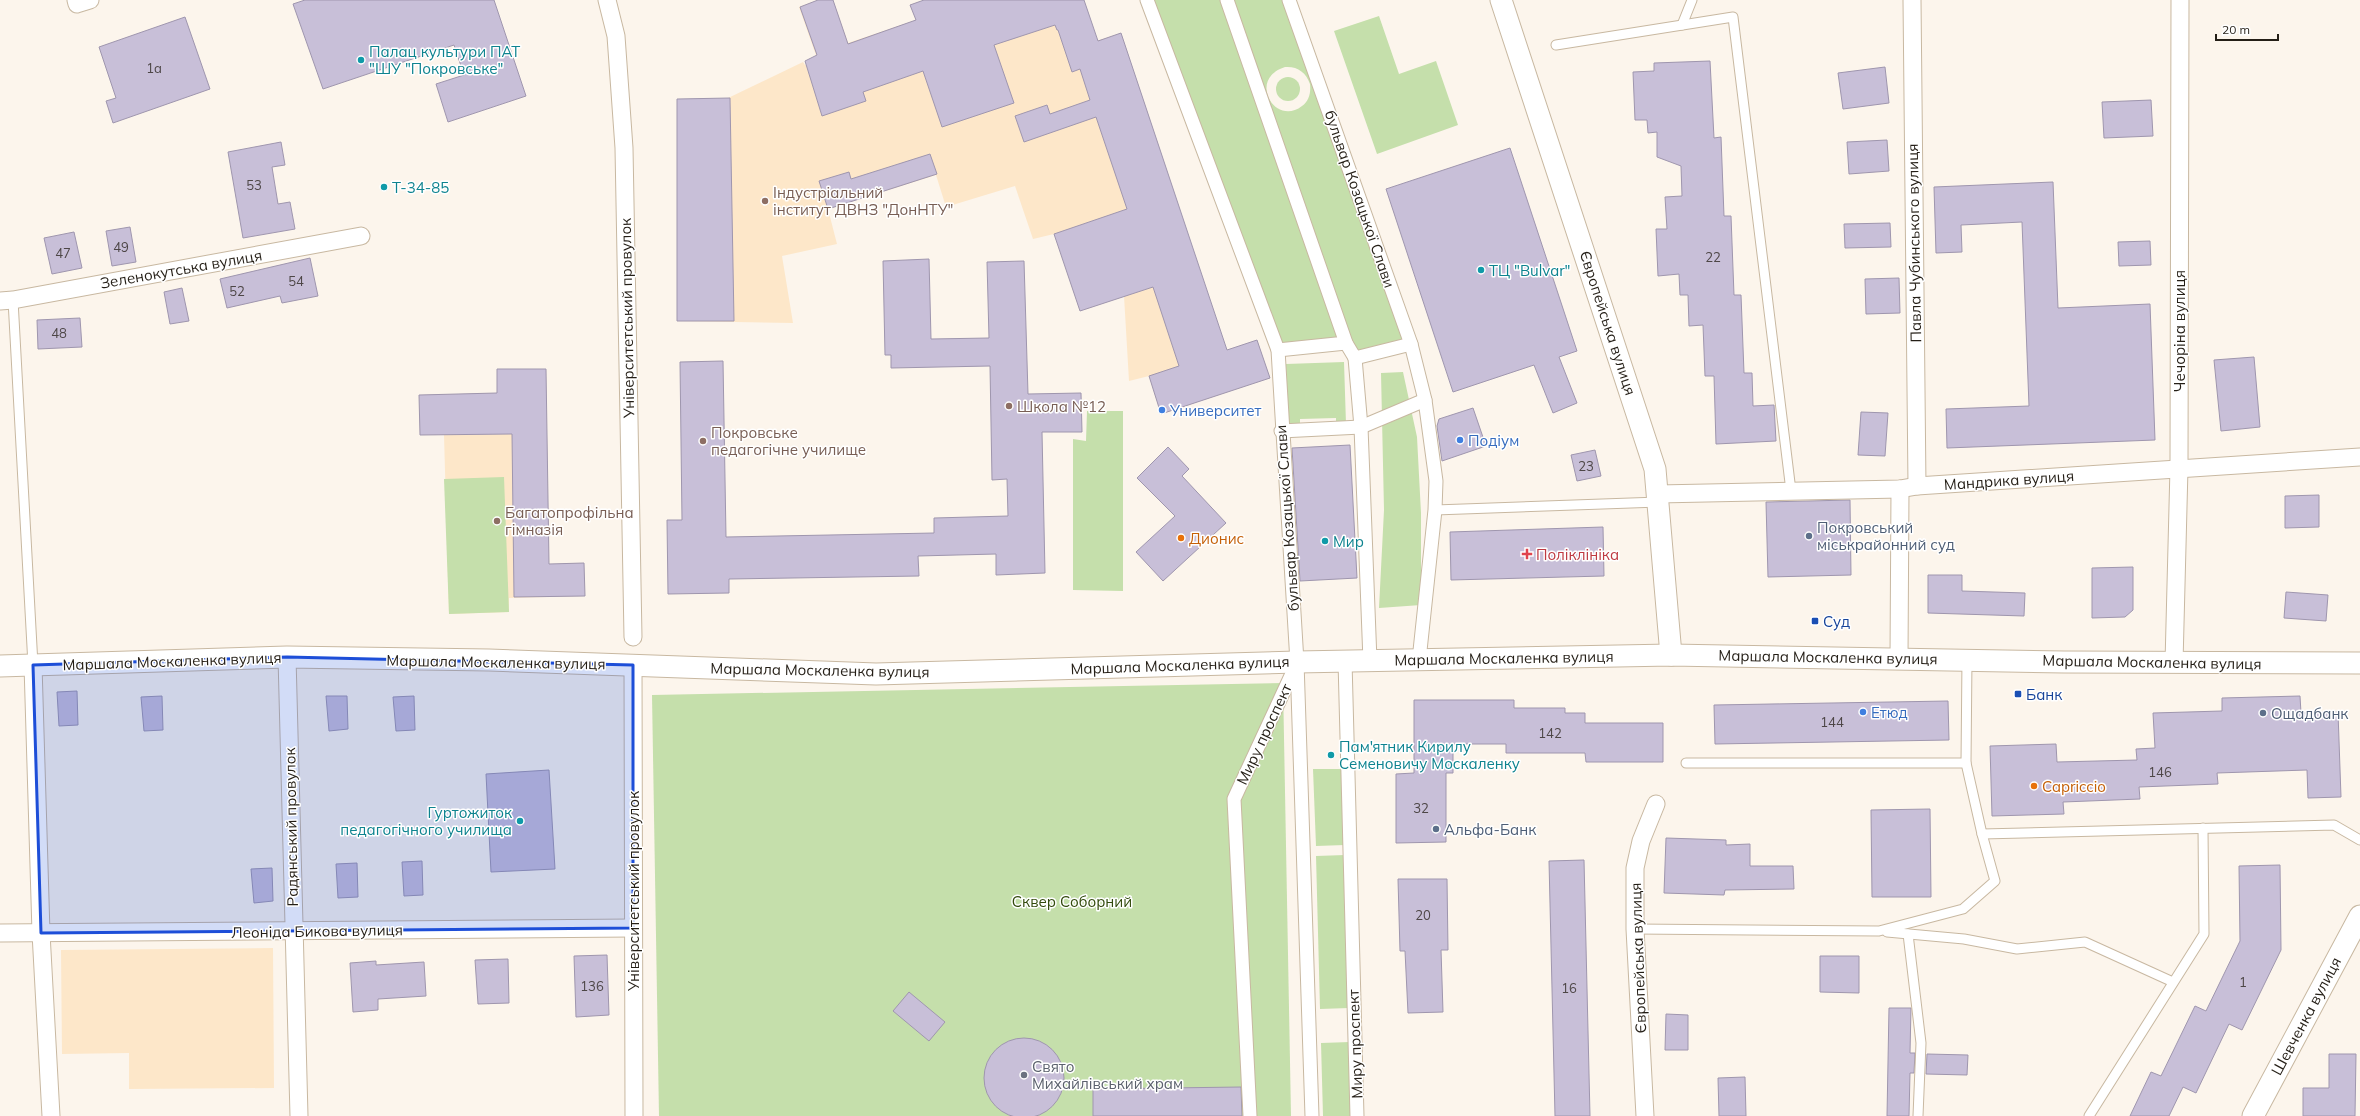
<svg xmlns="http://www.w3.org/2000/svg" width="2360" height="1116" viewBox="0 0 2360 1116" font-family="Mulish,sans-serif">
	<rect width="100%" height="100%" fill="#fcf5ec"/>
	<!-- built -->
	<g fill="#fde7c9">
		<path d="M 818,0 L 833,0 L 848,43 L 916,20 L 910,5 L 924,0 L 1084,0 L 1084,45 L 1121,33 L 1221,334 L 1208,357 L 1257,340 L 1270,378 L 1161,414 L 1149,376 L 1129,381 L 1124,296 L 1080,311 L 1054,234 L 1033,239 L 1015,186 L 946,207 L 936,175 L 828,209 L 837,244 L 782,256 L 793,323 L 677,321 L 677,99 L 726,99 L 803,62 L 805,65 L 818,61 L 799,7 Z"/>
		<path d="M 497,369 L 546,369 L 549,564 L 584,563 L 585,596 L 509,598 L 509,612 L 449,614 L 444,435 L 420,435 L 419,395 L 497,393 Z"/>
		<path d="M 273,948 L 274,1088 L 129,1089 L 129,1053 L 62,1054 L 61,950 Z"/>
	</g>
	<!-- green -->
	<g fill="#c5dfab" fill-rule="evenodd">
		<path d="M 1151,0 L 1289,0 L 1411,344 L 1355,358 L 1346,343 L 1278,350 ZM 1285,67 C 1297,66 1306,72 1310,84 C 1311,93 1309,101 1302,106 C 1275,127 1247,79 1285,67 Z"/>
		<path d="M 1379,16 L 1399,74 L 1436,61 L 1458,125 L 1377,154 L 1334,31 Z"/>
		<circle cx="1288" cy="89" r="12"/>
		<path d="M 1344,362 L 1346,424 L 1336,424 L 1336,418 L 1300,419 L 1300,424 L 1288,425 L 1286,364 Z"/>
		<path d="M 1403,372 L 1417,437 L 1421,513 L 1421,605 L 1379,608 L 1384,510 L 1381,373 Z"/>
		<path d="M 1087,411 L 1123,411 L 1123,591 L 1073,590 L 1073,439 L 1086,441 Z"/>
		<path d="M 504,477 L 509,612 L 449,614 L 444,479 Z"/>
		<path d="M 1283,683 L 1291,1116 L 659,1116 L 652,695 Z"/>
		<path d="M 1313,769 L 1343,769 L 1345,845 L 1316,846 Z"/>
		<path d="M 1345,855 L 1349,1008 L 1320,1009 L 1316,856 Z"/>
		<path d="M 1350,1042 L 1352,1116 L 1323,1116 L 1321,1043 Z"/>
	</g>
	<!-- building -->
	<g fill="#c8bfd8" stroke="#9f96ae">
		<path d="M 305,0 L 494,0 L 526,96 L 448,122 L 436,84 L 464,75 L 454,45 L 323,89 L 293,4 Z"/>
		<path d="M 818,0 L 833,0 L 848,44 L 916,20 L 910,5 L 924,0 L 1084,0 L 1098,41 L 1121,33 L 1227,350 L 1257,340 L 1270,378 L 1161,414 L 1149,376 L 1179,366 L 1153,287 L 1080,311 L 1054,234 L 1127,209 L 1096,117 L 1024,142 L 1015,116 L 1047,105 L 1050,114 L 1090,100 L 1080,69 L 1072,72 L 1058,30 L 1057,30 L 1055,25 L 994,45 L 1014,103 L 942,127 L 923,71 L 863,92 L 866,101 L 822,116 L 805,61 L 817,55 L 800,7 Z"/>
		<path d="M 185,17 L 210,89 L 113,123 L 106,101 L 116,98 L 99,47 Z"/>
		<path d="M 1710,61 L 1714,138 L 1721,137 L 1724,216 L 1731,216 L 1734,295 L 1741,295 L 1744,373 L 1752,373 L 1753,406 L 1774,405 L 1776,441 L 1716,444 L 1714,376 L 1705,376 L 1703,325 L 1689,326 L 1688,295 L 1680,295 L 1679,274 L 1658,276 L 1656,229 L 1667,229 L 1665,197 L 1682,196 L 1681,166 L 1657,157 L 1657,132 L 1648,133 L 1647,120 L 1635,120 L 1633,72 L 1654,71 L 1654,63 Z"/>
		<path d="M 1885,67 L 1889,103 L 1843,109 L 1838,73 Z"/>
		<path d="M 730,98 L 734,321 L 677,321 L 677,99 Z"/>
		<path d="M 2151,100 L 2153,136 L 2104,138 L 2102,102 Z"/>
		<path d="M 1887,140 L 1889,171 L 1849,174 L 1847,142 Z"/>
		<path d="M 281,142 L 285,165 L 272,167 L 278,204 L 290,202 L 295,229 L 243,238 L 228,152 Z"/>
		<path d="M 1510,148 L 1577,351 L 1559,357 L 1577,403 L 1553,413 L 1534,365 L 1453,392 L 1386,189 Z"/>
		<path d="M 930,154 L 937,174 L 828,209 L 819,181 L 849,172 L 851,179 Z"/>
		<path d="M 2053,182 L 2058,308 L 2150,304 L 2155,440 L 1947,448 L 1946,409 L 2029,406 L 2022,222 L 1961,225 L 1962,252 L 1936,253 L 1934,187 Z"/>
		<path d="M 1890,223 L 1891,247 L 1845,248 L 1844,224 Z"/>
		<path d="M 130,227 L 136,262 L 112,266 L 106,231 Z"/>
		<path d="M 74,232 L 82,268 L 52,274 L 44,238 Z"/>
		<path d="M 2150,241 L 2151,265 L 2119,266 L 2118,242 Z"/>
		<path d="M 310,258 L 318,296 L 282,303 L 280,296 L 227,308 L 220,279 Z"/>
		<path d="M 929,259 L 931,339 L 989,338 L 987,262 L 1024,261 L 1028,394 L 1081,393 L 1082,432 L 1042,432 L 1045,573 L 996,575 L 996,554 L 918,556 L 919,576 L 729,579 L 729,593 L 668,594 L 667,520 L 682,520 L 680,362 L 723,361 L 726,537 L 934,533 L 934,518 L 1008,516 L 1007,479 L 992,480 L 990,366 L 891,368 L 891,355 L 885,355 L 883,261 Z"/>
		<path d="M 1899,278 L 1900,313 L 1866,314 L 1865,279 Z"/>
		<path d="M 182,288 L 189,321 L 170,324 L 164,292 Z"/>
		<path d="M 80,318 L 82,347 L 38,349 L 37,320 Z"/>
		<path d="M 2254,357 L 2260,427 L 2221,431 L 2214,360 Z"/>
		<path d="M 497,369 L 546,369 L 549,564 L 584,563 L 585,596 L 514,597 L 512,434 L 420,435 L 419,395 L 497,393 Z"/>
		<path d="M 1473,408 L 1486,446 L 1442,461 L 1437,426 L 1439,419 Z"/>
		<path d="M 1861,412 L 1888,413 L 1885,456 L 1858,455 Z"/>
		<path d="M 1350,445 L 1357,578 L 1300,581 L 1292,448 Z"/>
		<path d="M 1168,447 L 1189,469 L 1182,476 L 1226,523 L 1163,581 L 1136,552 L 1175,516 L 1137,478 Z"/>
		<path d="M 1595,450 L 1601,476 L 1577,481 L 1571,455 Z"/>
		<path d="M 2319,495 L 2319,527 L 2285,528 L 2285,496 Z"/>
		<path d="M 1850,500 L 1851,575 L 1768,577 L 1766,502 Z"/>
		<path d="M 1603,527 L 1604,576 L 1451,580 L 1450,532 Z"/>
		<path d="M 2133,567 L 2133,610 L 2125,617 L 2092,618 L 2092,568 Z"/>
		<path d="M 1928,575 L 1962,575 L 1962,591 L 2025,593 L 2024,616 L 1928,613 Z"/>
		<path d="M 2286,592 L 2328,595 L 2326,621 L 2284,618 Z"/>
		<path d="M 77,691 L 78,725 L 59,726 L 57,692 Z"/>
		<path d="M 162,696 L 163,730 L 144,731 L 141,697 Z"/>
		<path d="M 326,696 L 347,696 L 348,729 L 329,731 Z"/>
		<path d="M 414,696 L 415,730 L 396,731 L 393,697 Z"/>
		<path d="M 2300,696 L 2301,713 L 2338,712 L 2341,797 L 2308,798 L 2307,770 L 2217,773 L 2218,784 L 2139,787 L 2140,799 L 2063,802 L 2064,814 L 1992,816 L 1990,746 L 2056,744 L 2057,762 L 2137,760 L 2136,749 L 2155,748 L 2153,713 L 2222,711 L 2222,698 Z"/>
		<path d="M 1414,700 L 1514,700 L 1514,708 L 1565,708 L 1565,713 L 1585,713 L 1585,723 L 1663,723 L 1663,762 L 1586,762 L 1585,753 L 1506,753 L 1506,744 L 1453,744 L 1453,773 L 1446,773 L 1446,842 L 1396,843 L 1396,774 L 1414,773 Z"/>
		<path d="M 1948,701 L 1949,740 L 1715,744 L 1714,705 Z"/>
		<path d="M 549,770 L 555,869 L 491,872 L 486,774 Z"/>
		<path d="M 1930,809 L 1931,897 L 1872,897 L 1871,810 Z"/>
		<path d="M 1666,838 L 1726,840 L 1726,845 L 1750,844 L 1750,866 L 1793,866 L 1794,889 L 1725,890 L 1724,895 L 1664,893 Z"/>
		<path d="M 1584,860 L 1590,1116 L 1555,1116 L 1549,861 Z"/>
		<path d="M 422,861 L 423,895 L 404,896 L 402,862 Z"/>
		<path d="M 357,863 L 358,897 L 338,898 L 336,864 Z"/>
		<path d="M 2280,865 L 2281,950 L 2242,1030 L 2229,1024 L 2196,1093 L 2183,1087 L 2169,1116 L 2130,1116 L 2151,1072 L 2161,1076 L 2195,1006 L 2206,1011 L 2240,941 L 2239,866 Z"/>
		<path d="M 272,868 L 273,901 L 254,903 L 251,869 Z"/>
		<path d="M 1398,879 L 1447,879 L 1448,950 L 1441,950 L 1443,1012 L 1408,1013 L 1405,951 L 1400,951 Z"/>
		<path d="M 607,955 L 609,1015 L 576,1017 L 574,956 Z"/>
		<path d="M 1820,956 L 1859,956 L 1859,993 L 1820,992 Z"/>
		<path d="M 508,959 L 509,1003 L 478,1004 L 475,960 Z"/>
		<path d="M 376,961 L 376,965 L 424,962 L 426,996 L 378,999 L 378,1010 L 353,1012 L 350,963 Z"/>
		<path d="M 909,992 L 945,1022 L 929,1041 L 893,1011 Z"/>
		<path d="M 1889,1008 L 1911,1008 L 1910,1053 L 1915,1053 L 1914,1073 L 1910,1073 L 1909,1116 L 1887,1116 Z"/>
		<path d="M 1666,1014 L 1688,1015 L 1688,1050 L 1665,1050 Z"/>
		<circle cx="1024" cy="1078" r="40"/>
		<path d="M 1927,1054 L 1968,1055 L 1967,1075 L 1926,1074 Z"/>
		<path d="M 2329,1054 L 2356,1054 L 2355,1116 L 2303,1116 L 2303,1088 L 2329,1088 Z"/>
		<path d="M 1745,1077 L 1746,1116 L 1719,1116 L 1718,1078 Z"/>
		<path d="M 1241,1087 L 1242,1116 L 1093,1116 L 1093,1089 Z"/>
	</g>
	<g fill="none" stroke-linecap="round" stroke-linejoin="round">
		<defs>
			<g id="service">
				<path d="M 1682,25 L 1692,0"/>
				<path d="M 1556,45 L 1733,17 L 1791,491"/>
				<path d="M 13,300 L 33,665"/>
				<path d="M 1435,510 L 1659,502"/>
				<path d="M 1686,763 L 1966,763 L 1967,659"/>
				<path d="M 1966,763 L 1982,834 L 2334,825 L 2360,840"/>
				<path d="M 1635,929 L 1879,931 L 1963,909 L 1995,881 L 1982,834"/>
				<path d="M 1887,932 L 1964,939 L 2017,949 L 2085,942 L 2173,982"/>
				<path d="M 1908,934 L 1921,1043 L 1918,1116"/>
				<path d="M 2089,1116 L 2204,934 L 2203,828"/>
			</g>
			<g id="pedestrian">
				<path d="M 1147,0 L 1278,350 L 1297,662 L 1312,1116"/>
				<path d="M 1227,0 L 1346,343 L 1278,350"/>
				<path d="M 1289,0 L 1411,344 L 1355,358 L 1346,343"/>
				<path d="M 1411,344 L 1425,400 L 1436,481 L 1435,510 L 1419,660"/>
				<path d="M 1355,358 L 1361,427 L 1370,661"/>
				<path d="M 1281,431 L 1361,427 L 1425,400"/>
				<path d="M 1345,661 L 1357,1116"/>
				<path d="M 1250,1116 L 1234,799 L 1296,665"/>
			</g>
			<g id="minor">
				<path d="M 76,0 L 77,4 L 90,0"/>
				<path d="M 607,0 L 616,36 L 624,148 L 633,637"/>
				<path d="M 1912,0 L 1917,486"/>
				<path d="M 0,301 L 13,300 L 361,236"/>
				<path d="M 1658,494 L 1900,489 L 1917,486 L 2360,457"/>
				<path d="M 287,657 L 299,1116"/>
				<path d="M 1899,658 L 1900,489"/>
				<path d="M 2174,663 L 2179,468 L 2180,0"/>
				<path d="M 33,665 L 41,933 L 51,1116"/>
				<path d="M 633,665 L 634,1116"/>
				<path d="M 0,933 L 633,928"/>
				<path d="M 1645,1116 L 1635,929 L 1635,868 L 1641,841 L 1656,804"/>
			</g>
			<g id="tertiary">
				<path d="M 1501,0 L 1655,469 L 1671,655"/>
				<path d="M 0,666 L 287,657 L 489,660 L 876,674 L 1297,662 L 1671,655 L 2064,662 L 2360,663"/>
				<path d="M 2253,1116 L 2360,916"/>
			</g>
		</defs>
		<!-- service casing -->
		<use href="#service" stroke="#c8b8a1" stroke-width="11"/>
		<!-- pedestrian casing -->
		<use href="#pedestrian" stroke="#c8b8a1" stroke-width="15"/>
		<!-- minor casing -->
		<use href="#minor" stroke="#c8b8a1" stroke-width="19"/>
		<!-- tertiary casing -->
		<use href="#tertiary" stroke="#c8b8a1" stroke-width="23"/>
		<!-- service -->
		<use href="#service" stroke="#fff" stroke-width="9"/>
		<!-- pedestrian -->
		<use href="#pedestrian" stroke="#fff" stroke-width="13"/>
		<!-- minor -->
		<use href="#minor" stroke="#fff" stroke-width="17"/>
		<!-- tertiary -->
		<use href="#tertiary" stroke="#fff" stroke-width="21"/>
	</g>
	<!-- marked area -->
	<path fill="#1d4ed8" fill-opacity="0.2" stroke="#1d4ed8" stroke-width="3" stroke-linejoin="round" d="M 287,657 L 633,665 L 633,928 L 41,933 L 33,665 Z"/>
	<!-- markers -->
	<g fill="#0f9aa8" stroke="#fff" stroke-width="1.5">
		<circle cx="361" cy="60" r="4"/>
		<circle cx="384" cy="187" r="4"/>
		<circle cx="1481" cy="270" r="4"/>
		<circle cx="1325" cy="541" r="4"/>
		<circle cx="1331" cy="755" r="4"/>
		<circle cx="520" cy="821" r="4"/>
	</g>
	<g fill="#8d6e63" stroke="#fff" stroke-width="1.5">
		<circle cx="765" cy="201" r="4"/>
		<circle cx="1009" cy="406" r="4"/>
		<circle cx="703" cy="441" r="4"/>
		<circle cx="497" cy="521" r="4"/>
	</g>
	<g fill="#3f7fe0" stroke="#fff" stroke-width="1.5">
		<circle cx="1162" cy="410" r="4"/>
		<circle cx="1460" cy="440" r="4"/>
		<circle cx="1863" cy="712" r="4"/>
	</g>
	<g fill="#5c6f8a" stroke="#fff" stroke-width="1.5">
		<circle cx="1809" cy="536" r="4"/>
		<circle cx="2263" cy="713" r="4"/>
		<circle cx="1436" cy="829" r="4"/>
	</g>
	<g fill="#e8710a" stroke="#fff" stroke-width="1.5">
		<circle cx="1181" cy="538" r="4"/>
		<circle cx="2034" cy="786" r="4"/>
	</g>
	<path fill="#e0444e" stroke="#fff" stroke-width="1.5" d="M1525 548h4v4h4v4h-4v4h-4v-4h-4v-4h4z"/>
	<g fill="#1a4fb4" stroke="#fff" stroke-width="1.5">
		<rect x="1811" y="617" width="8" height="8" rx="2"/>
		<rect x="2014" y="690" width="8" height="8" rx="2"/>
	</g>
	<circle fill="#6b7280" stroke="#fff" stroke-width="1.5" cx="1024" cy="1075" r="4"/>
	<g text-anchor="middle" dominant-baseline="central" stroke-width="3" stroke-linejoin="round" paint-order="stroke">
		<!-- number labels -->
		<g font-size="13" fill="#4d4646">
			<text x="154" y="68">1а</text>
			<text x="254" y="185">53</text>
			<text x="121" y="247">49</text>
			<text x="63" y="253">47</text>
			<text x="1713" y="257">22</text>
			<text x="296" y="281">54</text>
			<text x="237" y="291">52</text>
			<text x="59" y="333">48</text>
			<text x="1586" y="466">23</text>
			<text x="1832" y="722">144</text>
			<text x="1550" y="733">142</text>
			<text x="2160" y="772">146</text>
			<text x="1421" y="808">32</text>
			<text x="1423" y="915">20</text>
			<text x="2243" y="982">1</text>
			<text x="592" y="986">136</text>
			<text x="1569" y="988">16</text>
		</g>
		<!-- culture labels -->
		<g font-size="15" fill="#0d838f" stroke="#fff" text-anchor="start">
			<text x="369" y="51">Палац культури ПАТ<tspan x="369" dy="17">"ШУ "Покровське"</tspan></text>
			<text x="392" y="187">Т-34-85</text>
			<text x="1489" y="270">ТЦ "Bulvar"</text>
			<text x="1333" y="541">Мир</text>
			<text x="1339" y="746">Пам'ятник Кирилу<tspan x="1339" dy="17">Семеновичу Москаленку</tspan></text>
			<text x="512" y="812" text-anchor="end">Гуртожиток<tspan x="512" dy="17">педагогічного училища</tspan></text>
		</g>
		<!-- education labels -->
		<g font-size="15" fill="#785e54" stroke="#fff" text-anchor="start">
			<text x="773" y="192">Індустріальний<tspan x="773" dy="17">інститут ДВНЗ "ДонНТУ"</tspan></text>
			<text x="1017" y="406">Школа №12</text>
			<text x="711" y="432">Покровське<tspan x="711" dy="17">педагогічне училище</tspan></text>
			<text x="505" y="512">Багатопрофільна<tspan x="505" dy="17">гімназія</tspan></text>
		</g>
		<!-- street labels -->
		<g font-size="15" fill="#241e16" stroke="#fff">
			<text transform="translate(1360 199) rotate(71)">бульвар Козацької Слави</text>
			<text transform="translate(1914 243) rotate(-91)">Павла Чубинського вулиця</text>
			<text transform="translate(181 269) rotate(-10)">Зеленокутська вулиця</text>
			<text transform="translate(627 318) rotate(-91)">Університетський провулок</text>
			<text transform="translate(1608 323) rotate(72)">Європейська вулиця</text>
			<text transform="translate(2179 331) rotate(-90)">Чечоріна вулиця</text>
			<text transform="translate(2009 480) rotate(-4)">Мандрика вулиця</text>
			<text transform="translate(1287 518) rotate(-94)">бульвар Козацької Слави</text>
			<text transform="translate(1828 657) rotate(1)">Маршала Москаленка вулиця</text>
			<text transform="translate(1504 658) rotate(-1)">Маршала Москаленка вулиця</text>
			<text transform="translate(172 661) rotate(-2)">Маршала Москаленка вулиця</text>
			<text transform="translate(496 662) rotate(1)">Маршала Москаленка вулиця</text>
			<text transform="translate(2152 662) rotate(1)">Маршала Москаленка вулиця</text>
			<text transform="translate(1180 665) rotate(-2)">Маршала Москаленка вулиця</text>
			<text transform="translate(820 670) rotate(1)">Маршала Москаленка вулиця</text>
			<text transform="translate(1264 734) rotate(-65)">Миру проспект</text>
			<text transform="translate(291 827) rotate(-91)">Радянський провулок</text>
			<text transform="translate(633 891) rotate(-90)">Університетський провулок</text>
			<text transform="translate(317 931) rotate(-1)">Леоніда Бикова вулиця</text>
			<text transform="translate(1638 958) rotate(-92)">Європейська вулиця</text>
			<text transform="translate(2306 1016) rotate(-62)">Шевченка вулиця</text>
			<text transform="translate(1355 1044) rotate(-92)">Миру проспект</text>
		</g>
		<!-- shop labels -->
		<g font-size="15" fill="#366cbe" stroke="#fff" text-anchor="start">
			<text x="1170" y="410">Университет</text>
			<text x="1468" y="440">Подіум</text>
			<text x="1871" y="712">Етюд</text>
		</g>
		<!-- service labels -->
		<g font-size="15" fill="#4e5e75" stroke="#fff" text-anchor="start">
			<text x="1817" y="527">Покровський<tspan x="1817" dy="17">міськрайонний суд</tspan></text>
			<text x="2271" y="713">Ощадбанк</text>
			<text x="1444" y="829">Альфа-Банк</text>
		</g>
		<!-- food labels -->
		<g font-size="15" fill="#c56008" stroke="#fff" text-anchor="start">
			<text x="1189" y="538">Дионис</text>
			<text x="2042" y="786">Capriccio</text>
		</g>
		<!-- health labels -->
		<g font-size="15" fill="#be3a42" stroke="#fff" text-anchor="start">
			<text x="1536" y="554">Поліклініка</text>
		</g>
		<!-- transit labels -->
		<g font-size="15" fill="#164399" stroke="#fff" text-anchor="start">
			<text x="1823" y="621">Суд</text>
			<text x="2026" y="694">Банк</text>
		</g>
		<!-- park labels -->
		<g font-size="15" fill="#324a0c" stroke="#fff">
			<text x="1072" y="901">Сквер Соборний</text>
		</g>
		<!-- worship labels -->
		<g font-size="15" fill="#5b616d" stroke="#fff" text-anchor="start">
			<text x="1032" y="1066">Свято<tspan x="1032" dy="17">Михайлівський храм</tspan></text>
		</g>
	</g>
	<!-- scale -->
	<path d="M2216 34v6h62v-6" fill="none" stroke="#241e16" stroke-width="2"/>
	<text x="2222" y="34" font-size="12" fill="#241e16" stroke="#ffffff" stroke-width="3" paint-order="stroke">20 m</text>
</svg>
